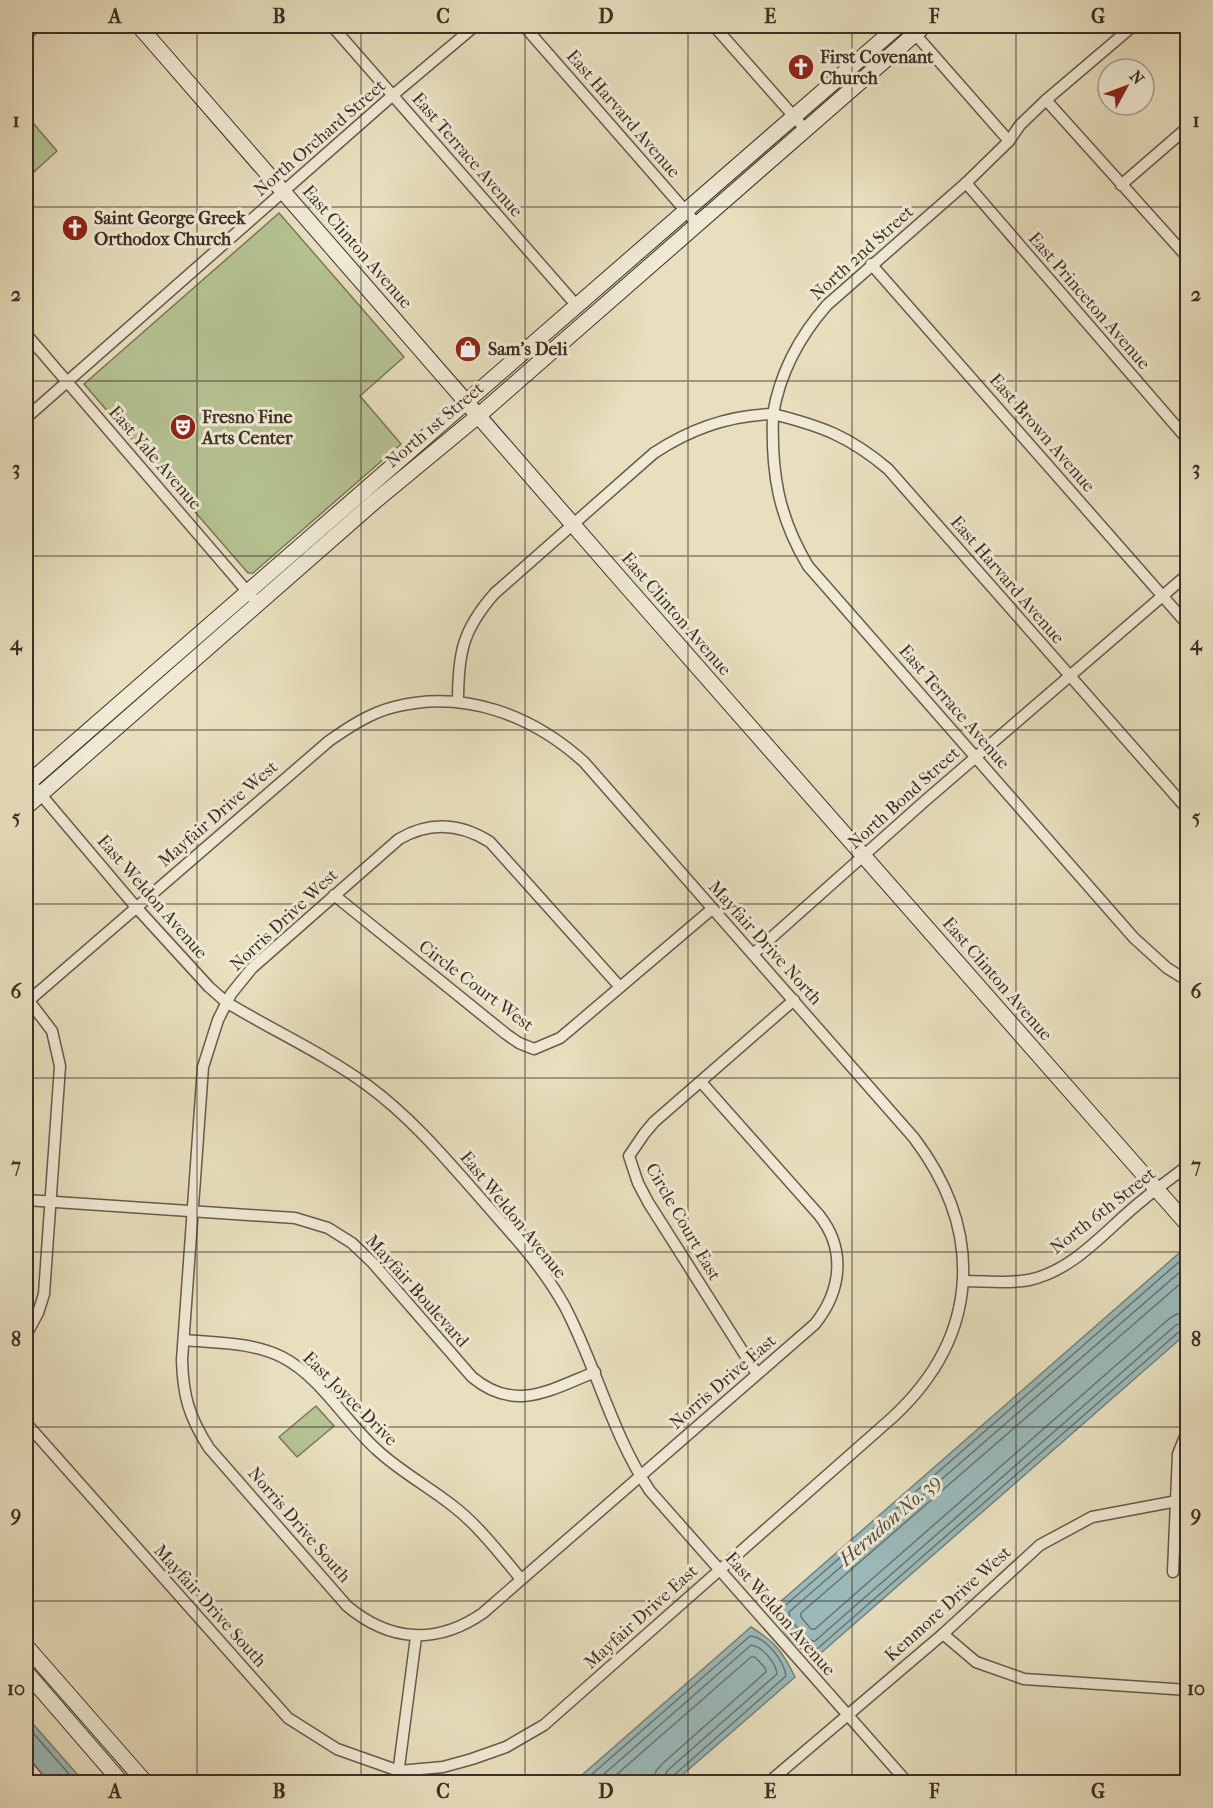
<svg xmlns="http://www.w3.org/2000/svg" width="1213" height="1808" viewBox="0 0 1213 1808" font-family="'IM FELL French Canon',serif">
	<rect width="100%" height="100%" fill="#e8dfbe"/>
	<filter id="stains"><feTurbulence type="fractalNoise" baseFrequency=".00333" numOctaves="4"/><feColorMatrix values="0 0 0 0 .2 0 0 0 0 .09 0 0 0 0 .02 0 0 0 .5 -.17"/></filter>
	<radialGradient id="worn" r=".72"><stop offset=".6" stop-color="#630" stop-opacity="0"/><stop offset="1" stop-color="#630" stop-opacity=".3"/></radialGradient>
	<!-- green -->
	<g fill="#b5c292" stroke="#79785c" stroke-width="1.5">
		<path d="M 26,115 L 57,151 L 26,179 Z"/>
		<path d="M 279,213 L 404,357 L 360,396 L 401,444 L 253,573 L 248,573 L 84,384 Z"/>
		<path d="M 316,1406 L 334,1426 L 297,1457 L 279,1437 Z"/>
	</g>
	<!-- water -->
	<g fill="#9ababa" stroke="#75827e" stroke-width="1.5">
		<path d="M 1185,1248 L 1188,1251 L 1187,1333 L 814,1659 C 795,1645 781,1631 771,1610 Z"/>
		<path d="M 751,1627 C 775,1642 783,1652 795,1677 L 674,1782 L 574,1782 Z"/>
		<path d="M 26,1716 L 84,1782 L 47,1782 L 26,1758 Z"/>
	</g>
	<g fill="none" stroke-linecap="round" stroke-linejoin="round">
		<!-- shore -->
		<g stroke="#6c7470" stroke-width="1.5">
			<path d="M 1188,1254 L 780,1610 L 779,1613 C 785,1626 801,1648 816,1650 L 1181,1330 L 1188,1329"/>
			<path d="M 1188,1265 L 789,1612 C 789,1622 803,1634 812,1641 L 815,1641 L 1176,1325 L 1188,1321"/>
			<path d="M 1188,1277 L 801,1613 L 801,1617 L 811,1629 L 815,1629 L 1170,1318 L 1177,1314 L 1188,1312"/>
			<path d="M 26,1725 L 76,1782"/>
			<path d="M 583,1782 L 750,1636 C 766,1637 784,1661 786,1676 L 673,1776 L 671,1782"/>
			<path d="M 595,1782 L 751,1645 C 762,1646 776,1663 777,1674 L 668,1770 L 664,1776 L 664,1782"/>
			<path d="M 608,1782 L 751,1657 L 755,1657 L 765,1668 L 766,1672 L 662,1764 L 656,1771 L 654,1782"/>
		</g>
		<defs>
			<g id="street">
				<path d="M 332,26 L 577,306"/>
				<path d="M 524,26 L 697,224"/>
				<path d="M 714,26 L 805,129"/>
				<path d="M 908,26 L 1009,141"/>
				<path d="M 26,35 L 36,26"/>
				<path d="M 1046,100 L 1188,258"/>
				<path d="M 966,183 L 1188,440"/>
				<path d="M 1121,185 L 1188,127"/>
				<path d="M 871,264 L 1188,625"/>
				<path d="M 26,334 L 258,604"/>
				<path d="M 26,418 L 393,95 L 475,26"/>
				<path d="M 458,702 C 458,654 462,630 495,593 L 654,453 C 690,429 729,415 773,414 C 780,373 799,337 827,305 L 966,183 L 1009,141 L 1020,125 L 1046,100 L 1133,26"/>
				<path d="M 26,777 L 135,906 L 209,987 L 226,1002 C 272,1030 323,1053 367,1085 C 412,1118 446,1159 483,1201 C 512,1234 542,1266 564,1305 C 596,1365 612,1435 650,1491 L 907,1782"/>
				<path d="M 1188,810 L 888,469 C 849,436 821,426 773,414 C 771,472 778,516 808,566 L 1134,938 L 1167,968 L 1188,981"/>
				<path d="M 334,895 L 506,1034 L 519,1043 L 534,1049 L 560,1038 L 572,1028 L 712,909"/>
				<path d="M 753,954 L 926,800 L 1188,574"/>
				<path d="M 620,987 L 490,842 C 460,823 430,821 399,839 L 252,968 L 231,994 L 218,1020 L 203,1067 L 182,1360 C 183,1396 189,1417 209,1448 L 347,1606 C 390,1642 437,1645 483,1613 L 815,1324 C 842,1290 846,1249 819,1215 L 701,1082"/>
				<path d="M 26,1003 L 329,741 C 349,727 370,713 394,707 C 464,689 532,715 584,762 L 914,1138 C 985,1232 980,1336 893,1417 L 544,1725 L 506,1747 L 472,1759 L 443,1767 L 399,1771 L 337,1749 L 288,1718 L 26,1423"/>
				<path d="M 26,1200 L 295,1218 L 328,1228 L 352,1243 L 372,1262 L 472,1377 C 515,1413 550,1390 595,1372"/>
				<path d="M 964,1281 C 986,1281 1008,1284 1029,1280 C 1076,1270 1108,1227 1144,1199 C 1158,1187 1174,1177 1188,1165"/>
				<path d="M 26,1335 L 38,1313 L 44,1294 L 60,1066 L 52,1031 L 26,997"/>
				<path d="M 184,1340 C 216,1343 252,1342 282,1357 C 321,1377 344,1420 376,1449 C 399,1471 428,1486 453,1506 C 479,1526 500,1554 521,1579"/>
				<path d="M 757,1374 L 648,1202 L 638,1183 L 629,1156 L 644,1134 L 654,1122 L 794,1000"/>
				<path d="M 1173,1572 L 1178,1454 L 1188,1429"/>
				<path d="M 943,1634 L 976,1662 L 1024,1679 L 1188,1690"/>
				<path d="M 26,1764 L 41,1782"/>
				<path d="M 397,1782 L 416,1637"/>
				<path d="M 769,1782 L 943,1634 L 1040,1545 L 1092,1517 L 1177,1501 L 1188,1504"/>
			</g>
			<g id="secondary">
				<path d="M 139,26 L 622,581 L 1188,1225"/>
				<path d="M 26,785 L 898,26"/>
				<path d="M 26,807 L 374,502 L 478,416 L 924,26"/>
				<path d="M 26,1646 L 145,1782"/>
				<path d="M 26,1672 L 121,1782"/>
			</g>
		</defs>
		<!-- street casing -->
		<use href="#street" stroke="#685b4b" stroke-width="13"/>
		<!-- secondary casing -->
		<use href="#secondary" stroke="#3d2f25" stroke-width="17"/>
		<!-- street -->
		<use href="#street" stroke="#f0ead5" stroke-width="10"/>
		<!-- secondary -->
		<use href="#secondary" stroke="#f0ead5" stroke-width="15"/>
	</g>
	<!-- grid -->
	<path fill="none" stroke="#3d2f25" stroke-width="1.5" stroke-opacity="0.55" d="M 197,26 L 197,1782M 361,26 L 361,1782M 525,26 L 525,1782M 688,26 L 688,1782M 852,26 L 852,1782M 1016,26 L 1016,1782M 26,207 L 1188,207M 26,381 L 1188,381M 26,556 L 1188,556M 26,730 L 1188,730M 26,904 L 1188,904M 26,1078 L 1188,1078M 26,1252 L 1188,1252M 26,1427 L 1188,1427M 26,1601 L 1188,1601"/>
	<!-- icons -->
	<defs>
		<symbol id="church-disc" viewBox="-11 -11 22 22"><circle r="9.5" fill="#8f2418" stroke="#f0ead5"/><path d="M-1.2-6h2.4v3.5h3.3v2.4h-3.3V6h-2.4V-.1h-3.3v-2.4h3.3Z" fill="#fff"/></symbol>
		<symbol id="shop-disc" viewBox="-11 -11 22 22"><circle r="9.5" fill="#8f2418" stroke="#f0ead5"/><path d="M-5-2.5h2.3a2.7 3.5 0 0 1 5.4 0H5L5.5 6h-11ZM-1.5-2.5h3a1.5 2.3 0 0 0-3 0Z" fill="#fff"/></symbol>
		<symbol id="theatre-disc" viewBox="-11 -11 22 22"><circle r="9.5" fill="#8f2418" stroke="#f0ead5"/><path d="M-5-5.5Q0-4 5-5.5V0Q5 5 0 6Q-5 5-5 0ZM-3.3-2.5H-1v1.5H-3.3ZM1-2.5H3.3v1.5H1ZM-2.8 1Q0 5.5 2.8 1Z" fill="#fff"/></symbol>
	</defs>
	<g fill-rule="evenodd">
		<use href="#church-disc" x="786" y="52" width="30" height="30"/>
		<use href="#church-disc" x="60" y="213" width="30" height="30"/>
		<use href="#shop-disc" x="453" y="334" width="30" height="30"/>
		<use href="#theatre-disc" x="168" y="412" width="30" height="30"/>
	</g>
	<g text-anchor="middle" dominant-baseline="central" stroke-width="6" stroke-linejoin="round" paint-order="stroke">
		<!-- poi labels -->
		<g font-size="18" font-weight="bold" fill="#3d2f25" stroke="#f0ead5" text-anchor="start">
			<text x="820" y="57">First Covenant<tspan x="820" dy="21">Church</tspan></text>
			<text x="94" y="218">Saint George Greek<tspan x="94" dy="21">Orthodox Church</tspan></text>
			<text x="488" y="349">Sam's Deli</text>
			<text x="202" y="417">Fresno Fine<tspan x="202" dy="21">Arts Center</tspan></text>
		</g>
		<!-- street labels -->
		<g font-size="18" fill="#3d2f25" stroke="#f0ead5">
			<text transform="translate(623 114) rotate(49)">East Harvard Avenue</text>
			<text transform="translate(320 138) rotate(-41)">North Orchard Street</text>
			<text transform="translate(467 155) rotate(49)">East Terrace Avenue</text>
			<text transform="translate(357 247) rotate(49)">East Clinton Avenue</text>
			<text transform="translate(862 253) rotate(-42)">North 2nd Street</text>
			<text transform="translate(1089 301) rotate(49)">East Princeton Avenue</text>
			<text transform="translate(435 425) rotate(-40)">North 1st Street</text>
			<text transform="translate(1042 433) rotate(49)">East Brown Avenue</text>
			<text transform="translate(155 458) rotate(49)">East Yale Avenue</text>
			<text transform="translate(1007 580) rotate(49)">East Harvard Avenue</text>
			<text transform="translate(676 614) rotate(49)">East Clinton Avenue</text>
			<text transform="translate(954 707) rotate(49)">East Terrace Avenue</text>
			<text transform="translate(904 798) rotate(-42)">North Bond Street</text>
			<text transform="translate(218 814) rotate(-41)">Mayfair Drive West</text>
			<text transform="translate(152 897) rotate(49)">East Weldon Avenue</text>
			<text transform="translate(284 920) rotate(-43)">Norris Drive West</text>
			<text transform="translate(765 943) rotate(48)">Mayfair Drive North</text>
			<text transform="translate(997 979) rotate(49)">East Clinton Avenue</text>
			<text transform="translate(476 986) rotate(37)">Circle Court West</text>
			<text transform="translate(1103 1211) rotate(-38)">North 6th Street</text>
			<text transform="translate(513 1215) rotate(51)">East Weldon Avenue</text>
			<text transform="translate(683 1222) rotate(60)">Circle Court East</text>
			<text transform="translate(417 1291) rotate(48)">Mayfair Boulevard</text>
			<text transform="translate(723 1382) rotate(-41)">Norris Drive East</text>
			<text transform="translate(350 1399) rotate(45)">East Joyce Drive</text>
			<text transform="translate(299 1525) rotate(49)">Norris Drive South</text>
			<text transform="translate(948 1604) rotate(-42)">Kenmore Drive West</text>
			<text transform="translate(210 1606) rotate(48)">Mayfair Drive South</text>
			<text transform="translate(780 1614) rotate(49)">East Weldon Avenue</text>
			<text transform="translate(641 1617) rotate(-42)">Mayfair Drive East</text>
		</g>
		<!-- water labels -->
		<g font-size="20" font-style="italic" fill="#504b43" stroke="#f0ead5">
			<text transform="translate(890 1520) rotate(-41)">Herndon No. 39</text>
		</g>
	</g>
	<!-- margin -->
	<rect width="1213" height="1808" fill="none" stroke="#e8dfbe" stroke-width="66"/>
	<!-- north arrow -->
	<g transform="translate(1126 87) rotate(49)"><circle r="28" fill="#f0ead5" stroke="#a89f8f" stroke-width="1.5"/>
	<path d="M0-4.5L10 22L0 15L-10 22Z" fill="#8f2418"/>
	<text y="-9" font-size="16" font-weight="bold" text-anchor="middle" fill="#3d2f25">N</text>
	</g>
	<rect x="33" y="33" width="1147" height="1742" fill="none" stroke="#3d2f25" stroke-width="2"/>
	<g font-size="20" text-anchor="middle" font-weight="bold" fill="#3d2f25">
		<text x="115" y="23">A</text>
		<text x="279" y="23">B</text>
		<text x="443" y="23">C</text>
		<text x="606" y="23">D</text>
		<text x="770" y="23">E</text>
		<text x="934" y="23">F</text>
		<text x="1098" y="23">G</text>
		<text x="16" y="127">1</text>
		<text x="1196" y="127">1</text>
		<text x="16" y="301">2</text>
		<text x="1196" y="301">2</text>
		<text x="16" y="475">3</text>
		<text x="1196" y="475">3</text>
		<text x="16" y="650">4</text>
		<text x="1196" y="650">4</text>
		<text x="16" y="824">5</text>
		<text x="1196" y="824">5</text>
		<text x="16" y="998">6</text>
		<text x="1196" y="998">6</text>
		<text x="16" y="1172">7</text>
		<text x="1196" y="1172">7</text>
		<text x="16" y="1346">8</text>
		<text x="1196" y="1346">8</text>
		<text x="16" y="1521">9</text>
		<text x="1196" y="1521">9</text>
		<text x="16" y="1695">10</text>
		<text x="1196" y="1695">10</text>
		<text x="115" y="1798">A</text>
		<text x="279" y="1798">B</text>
		<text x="443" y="1798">C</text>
		<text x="606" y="1798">D</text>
		<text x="770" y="1798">E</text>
		<text x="934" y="1798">F</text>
		<text x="1098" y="1798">G</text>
	</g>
	<rect width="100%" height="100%" filter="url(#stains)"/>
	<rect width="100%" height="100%" fill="url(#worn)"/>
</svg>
